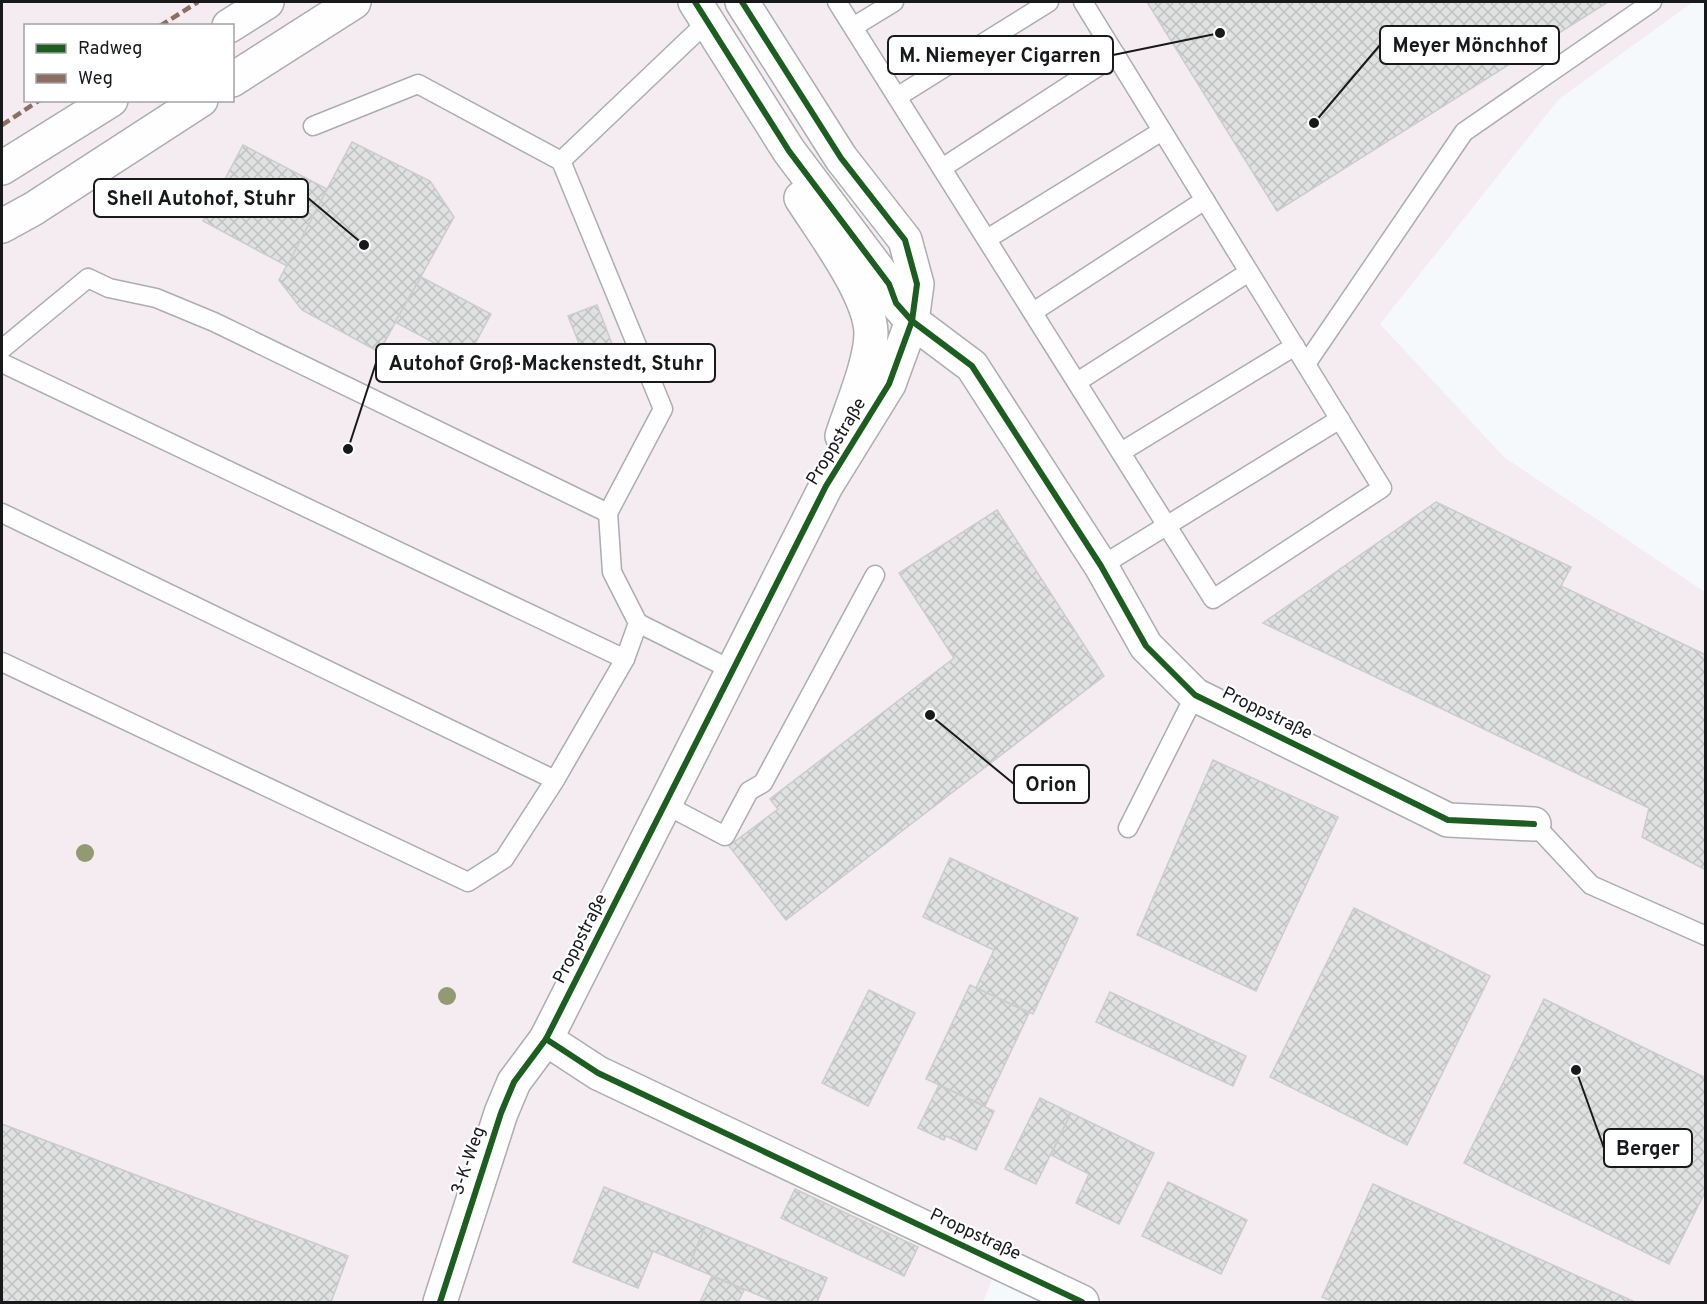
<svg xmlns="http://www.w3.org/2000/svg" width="1707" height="1304" viewBox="0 0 1707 1304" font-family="Overpass,sans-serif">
	<defs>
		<pattern id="building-cross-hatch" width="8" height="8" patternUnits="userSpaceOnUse" patternTransform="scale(1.5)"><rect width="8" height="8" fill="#e0e1e1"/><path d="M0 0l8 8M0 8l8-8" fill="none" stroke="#bfc0c0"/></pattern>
	</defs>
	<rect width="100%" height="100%" fill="#f6f9fc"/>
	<!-- commercial -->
	<path fill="#f4ecf1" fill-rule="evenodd" d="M 2,2 L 1693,2 L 1559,99 L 1380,324 L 1504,457 L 1705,592 L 1705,1302 L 1046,1302 L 993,1277 L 983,1302 L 2,1302 ZM 26,26 L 232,26 L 232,100 L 26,100 Z"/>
	<!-- building -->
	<g fill="url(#building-cross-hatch)" stroke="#cbcccc" stroke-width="1.5">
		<path d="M 1147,2 L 1608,2 L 1277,211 Z"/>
		<path d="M 352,142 L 430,181 L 454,217 L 379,352 L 302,310 L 279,280 Z"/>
		<path d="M 243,145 L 327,189 L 287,266 L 203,221 Z"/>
		<path d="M 421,277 L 491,314 L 466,360 L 395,322 Z"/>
		<path d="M 597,305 L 619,362 L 591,373 L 568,316 Z"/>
		<path d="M 1436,502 L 1571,567 L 1561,586 L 1706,655 L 1706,870 L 1642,837 L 1649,808 L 1263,623 Z"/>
		<path d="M 997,510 L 1104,676 L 786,920 L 729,846 L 778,809 L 770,799 L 954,658 L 899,573 Z"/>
		<path d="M 1213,760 L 1338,817 L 1256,991 L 1137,935 Z"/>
		<path d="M 950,858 L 1078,918 L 1033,1014 L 976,988 L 994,950 L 923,917 Z"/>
		<path d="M 1354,908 L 1490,976 L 1407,1145 L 1270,1077 Z"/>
		<path d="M 970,985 L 1029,1013 L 985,1106 L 926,1079 Z"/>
		<path d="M 869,990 L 915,1013 L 868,1106 L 822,1083 Z"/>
		<path d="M 1110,992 L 1246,1056 L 1233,1086 L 1096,1022 Z"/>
		<path d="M 1544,999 L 1706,1078 L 1706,1190 L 1669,1264 L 1464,1163 Z"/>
		<path d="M 939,1085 L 994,1111 L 976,1150 L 946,1136 L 944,1140 L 918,1128 Z"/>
		<path d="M 1040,1098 L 1071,1113 L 1036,1184 L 1005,1169 Z"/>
		<path d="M 1071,1113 L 1154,1153 L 1119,1224 L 1076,1203 L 1089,1174 L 1051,1155 Z"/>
		<path d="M 2,1124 L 348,1256 L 331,1302 L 2,1302 Z"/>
		<path d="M 1168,1182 L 1247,1220 L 1221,1274 L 1142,1236 Z"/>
		<path d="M 1373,1184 L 1635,1302 L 1334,1302 L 1322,1297 Z"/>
		<path d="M 604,1187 L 705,1227 L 689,1266 L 653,1251 L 638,1288 L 573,1262 Z"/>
		<path d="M 795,1189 L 918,1247 L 904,1276 L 781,1218 Z"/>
		<path d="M 705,1227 L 827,1278 L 817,1302 L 775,1302 L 689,1266 Z"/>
		<path d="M 712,1276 L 744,1290 L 738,1302 L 700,1302 Z"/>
	</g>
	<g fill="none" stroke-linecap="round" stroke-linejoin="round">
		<defs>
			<g id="lane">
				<path d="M 837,2 L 1213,599 L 1382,488 L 1083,2"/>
				<path d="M 853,27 L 894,2"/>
				<path d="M 897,97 L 1049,2"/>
				<path d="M 561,161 L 709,20"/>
				<path d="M 942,168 L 1116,55"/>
				<path d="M 987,239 L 1162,131"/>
				<path d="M 1033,312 L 1205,200"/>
				<path d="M 2,349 L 88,278 L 109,288 L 156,298 L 214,322 L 608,513"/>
				<path d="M 2,363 L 625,659"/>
				<path d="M 1306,364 L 1464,132 L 1652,2"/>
				<path d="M 1077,382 L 1249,272"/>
				<path d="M 1121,452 L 1295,346"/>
				<path d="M 2,513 L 555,780"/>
				<path d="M 1101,566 L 1340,419"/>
				<path d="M 638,623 L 734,671"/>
				<path d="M 2,662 L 468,882 L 504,859 L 555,780 L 625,659 L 638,623 L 612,572 L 608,513 L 663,409 L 561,161 L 418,84 L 313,126"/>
				<path d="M 666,805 L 725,836 L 749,791 L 763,783 L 875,575"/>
				<path d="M 1534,824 L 1591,885 L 1706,936"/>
				<path d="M 1128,828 L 1195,695"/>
			</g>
			<g id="street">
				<path d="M 695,2 L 789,151 L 889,284 L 896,303 L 912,321 L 972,366 L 1101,566 L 1146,646 L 1195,695 L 1448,820 L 1534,824"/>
				<path d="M 801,198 C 822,231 870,294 871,333 C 871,362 851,408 842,436"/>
				<path d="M 546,1039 L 598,1073 L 1082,1302"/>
				<path d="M 440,1302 L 501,1113 L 514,1082 L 546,1039 L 826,486 L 889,384 L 912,321 L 917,284 L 905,240 L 841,158 L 742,2"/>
			</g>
			<g id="secondary">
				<path d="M 229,26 L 267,2"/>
				<path d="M 232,80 L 354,2"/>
				<path d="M 2,168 L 111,100"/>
				<path d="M 2,226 L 33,209 L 201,100"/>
			</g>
		</defs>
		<!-- lane casing -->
		<use href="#lane" stroke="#abadb0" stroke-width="21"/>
		<!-- street casing -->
		<use href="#street" stroke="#abadb0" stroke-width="36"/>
		<!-- secondary casing -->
		<use href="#secondary" stroke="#abadb0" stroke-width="36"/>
		<!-- lane -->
		<use href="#lane" stroke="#fefeff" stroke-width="18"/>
		<!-- street -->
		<use href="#street" stroke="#fefeff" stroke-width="33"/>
		<!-- secondary -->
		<use href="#secondary" stroke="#fefeff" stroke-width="33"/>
		<!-- quiet -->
		<g stroke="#8d6e63" stroke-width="4.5" stroke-dasharray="9 4.5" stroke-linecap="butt">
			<path d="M 160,26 L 198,2"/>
			<path d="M 2,125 L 40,100"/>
		</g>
		<defs>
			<g id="cycleway">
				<path d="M 695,2 L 789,151 L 889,284 L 896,303 L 912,321 L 972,366 L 1101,566 L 1146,646 L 1195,695 L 1448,820 L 1534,824"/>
				<path d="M 546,1039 L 598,1073 L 1082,1302"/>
				<path d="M 440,1302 L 501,1113 L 514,1082 L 546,1039 L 826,486 L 889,384 L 912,321 L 917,284 L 905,240 L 841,158 L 742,2"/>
			</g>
		</defs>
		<!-- cycleway casing -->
		<use href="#cycleway" stroke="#fff" stroke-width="10"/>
		<!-- cycleway -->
		<use href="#cycleway" stroke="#1b5e20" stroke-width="6"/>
	</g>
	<!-- trees -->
	<g fill="#919a71">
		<circle cx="85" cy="853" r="9"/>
		<circle cx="447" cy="996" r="9"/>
	</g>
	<g text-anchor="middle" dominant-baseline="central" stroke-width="4.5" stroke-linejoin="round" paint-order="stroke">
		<!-- street labels -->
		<g font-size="18" fill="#17191b" stroke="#fff">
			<text transform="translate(837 442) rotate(-59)">Proppstraße</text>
			<text transform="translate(1267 714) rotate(26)">Proppstraße</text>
			<text transform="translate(581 939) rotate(-63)">Proppstraße</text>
			<text transform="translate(469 1161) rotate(-71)">3-K-Weg</text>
			<text transform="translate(975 1235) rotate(25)">Proppstraße</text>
		</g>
	</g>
	<!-- callouts -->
	<path fill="none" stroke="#17191b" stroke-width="2" d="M1314 123L1380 45M1220 33L1113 55M364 245L308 198M348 449L376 363M930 715L1014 784M1576 1070L1604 1148"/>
	<g fill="#17191b" stroke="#fff" stroke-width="2">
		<circle cx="1314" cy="123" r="6"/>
		<circle cx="1220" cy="33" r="6"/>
		<circle cx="364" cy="245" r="6"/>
		<circle cx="348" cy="449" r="6"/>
		<circle cx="930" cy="715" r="6"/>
		<circle cx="1576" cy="1070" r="6"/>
	</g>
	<g fill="#fff" stroke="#17191b" stroke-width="2">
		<rect x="1380" y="26" width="179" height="38" rx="6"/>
		<rect x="888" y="36" width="225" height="38" rx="6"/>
		<rect x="94" y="179" width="214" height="38" rx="6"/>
		<rect x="376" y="344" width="339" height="38" rx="6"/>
		<rect x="1014" y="765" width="75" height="38" rx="6"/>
		<rect x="1604" y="1129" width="88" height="38" rx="6"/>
	</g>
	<g font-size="20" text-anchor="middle" font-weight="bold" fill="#17191b">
		<text x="1470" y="52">Meyer Mönchhof</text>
		<text x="1000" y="62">M. Niemeyer Cigarren</text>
		<text x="201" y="205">Shell Autohof, Stuhr</text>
		<text x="546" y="370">Autohof Groß-Mackenstedt, Stuhr</text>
		<text x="1051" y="791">Orion</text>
		<text x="1648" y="1155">Berger</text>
	</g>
	<!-- border -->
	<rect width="1707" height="1304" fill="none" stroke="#17191b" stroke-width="6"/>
	<!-- legend -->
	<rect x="24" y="24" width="210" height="78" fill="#ffffff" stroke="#a2a3a4" stroke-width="1.5"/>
	<rect x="36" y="44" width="30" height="9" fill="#1b5e20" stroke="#a2a3a4" stroke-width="1.5"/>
	<text x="78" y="54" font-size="18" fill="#17191b">Radweg</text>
	<rect x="36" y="74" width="30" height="9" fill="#8d6e63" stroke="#a2a3a4" stroke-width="1.5"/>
	<text x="78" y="84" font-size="18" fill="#17191b">Weg</text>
</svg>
